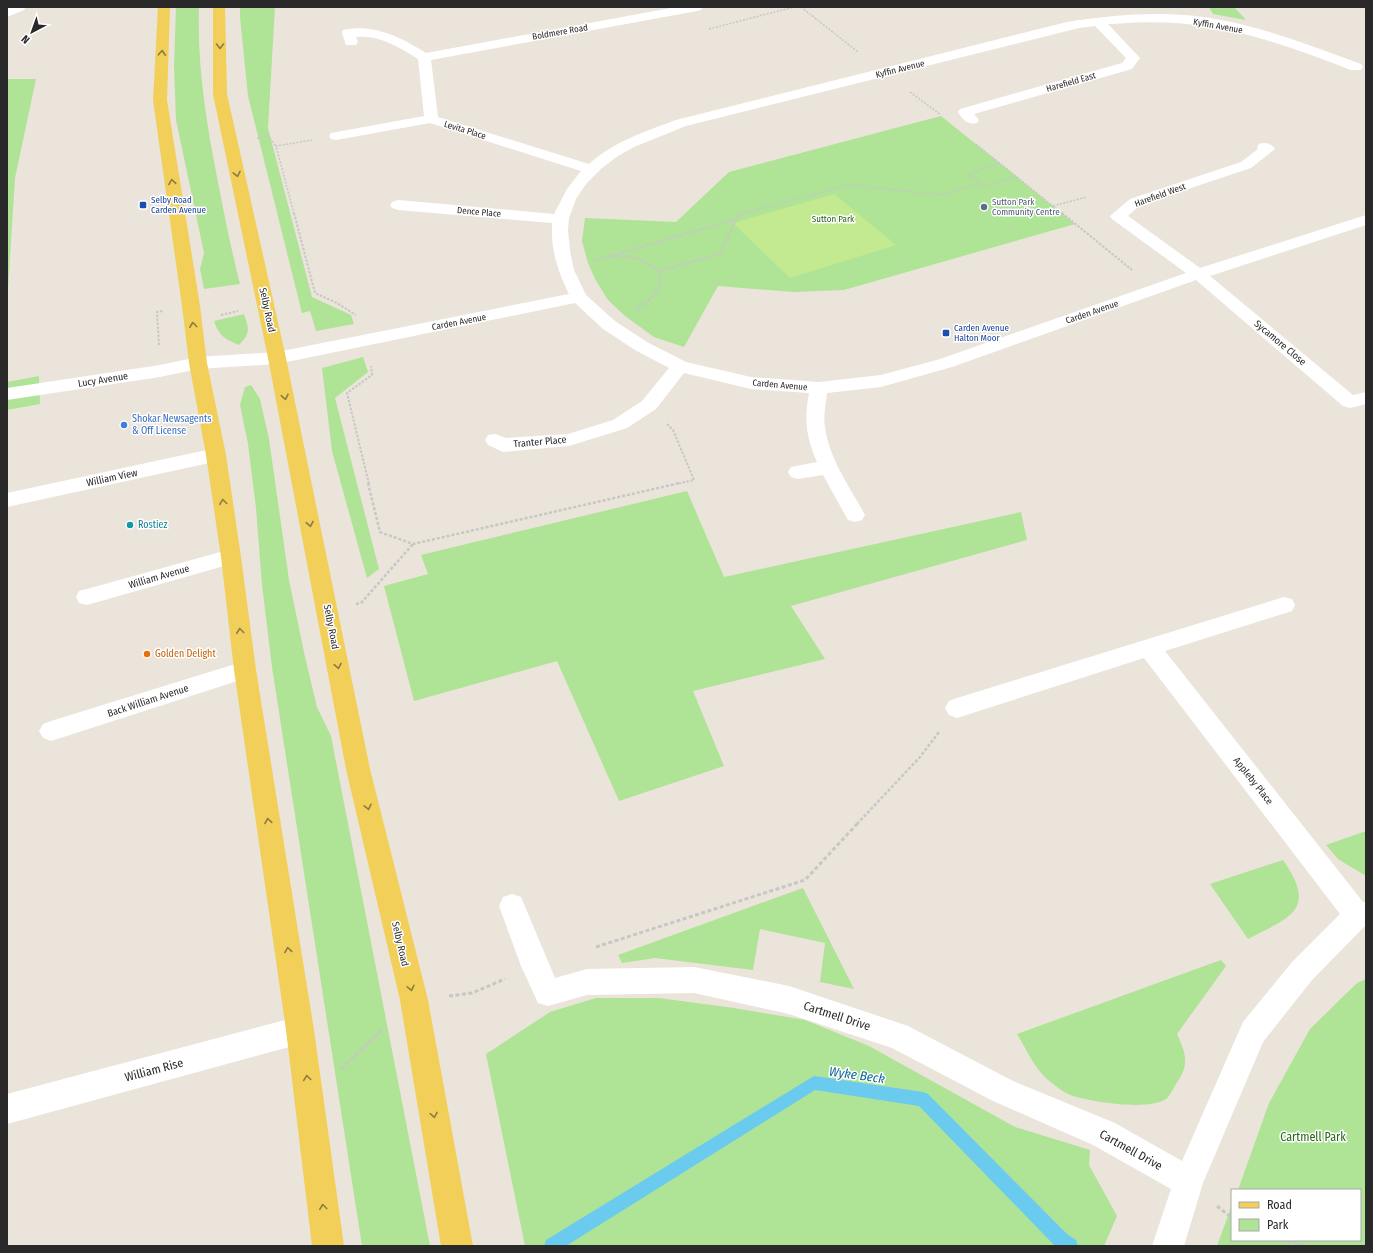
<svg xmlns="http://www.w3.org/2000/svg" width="1373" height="1253" viewBox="0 0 1373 1253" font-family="'Fira Sans Condensed',sans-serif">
	<rect width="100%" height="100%" fill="#ebe4da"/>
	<!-- green -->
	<g fill="#afe396">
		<path d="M 176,7 L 199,7 C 197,65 206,120 217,177 C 224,213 231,249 240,284 L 204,289 L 200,269 L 204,253 L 176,120 L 174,66 Z"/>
		<path d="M 240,7 L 275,7 L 268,128 L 312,297 L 351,315 L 354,324 L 316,331 L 310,311 L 302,313 L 248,96 L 240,17 Z"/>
		<path d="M 1209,7 L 1234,7 L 1246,20 L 1213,14 Z"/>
		<path d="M 7,79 L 36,79 L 15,178 L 7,304 Z"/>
		<path d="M 941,116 L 1075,224 L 844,290 L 794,292 L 718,286 L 684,347 L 654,337 L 625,316 L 608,300 L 595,279 L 588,263 L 582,241 L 585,218 L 676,222 L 729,172 Z"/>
		<path d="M 244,314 C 249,329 251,333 239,345 C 226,340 218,335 214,321 Z"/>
		<path d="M 363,357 L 368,372 L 335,398 L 379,569 L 367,578 L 332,451 L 322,368 Z"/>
		<path d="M 39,376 L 40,404 L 7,410 L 7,382 Z"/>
		<path d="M 251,385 L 260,399 L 269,439 L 289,580 L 305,657 L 317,707 L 331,736 L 430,1246 L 362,1246 L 272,667 L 262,585 L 256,508 L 248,444 L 240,405 L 245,387 Z"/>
		<path d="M 687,491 L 724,577 L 1021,512 L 1027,540 L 791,606 L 825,659 L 693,691 L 724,766 L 619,801 L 557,661 L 414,701 L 384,586 L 428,574 L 421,555 Z"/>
		<path d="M 1366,831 L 1366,876 L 1338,859 L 1326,845 Z"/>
		<path d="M 1283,860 C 1318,910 1290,917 1248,939 L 1210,884 Z"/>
		<path d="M 803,888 L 854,989 L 820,982 L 825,943 L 760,929 L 753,970 L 655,958 L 622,963 L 618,955 Z"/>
		<path d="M 1221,960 L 1226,966 L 1177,1034 C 1186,1054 1190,1064 1176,1084 C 1173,1089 1170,1096 1166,1099 C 1148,1111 1093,1102 1073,1096 C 1066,1094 1058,1088 1052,1083 C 1036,1072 1027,1050 1017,1034 Z"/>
		<path d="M 1366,979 L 1366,1246 L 1217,1246 L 1232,1205 L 1232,1240 L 1360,1240 L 1360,1190 L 1238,1190 L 1269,1103 L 1310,1029 L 1357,983 Z"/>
		<path d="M 596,998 L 659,998 L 734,1008 L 805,1020 L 869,1046 L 1015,1127 L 1090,1150 L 1089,1165 L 1117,1216 L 1104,1246 L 525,1246 L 486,1054 L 550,1012 Z"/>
	</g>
	<!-- pitch -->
	<path fill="#c4ea91" d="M 834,194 L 896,245 L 790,278 L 733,223 Z"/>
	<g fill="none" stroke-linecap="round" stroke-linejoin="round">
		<!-- stream -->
		<path fill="#6bcbef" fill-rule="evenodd" d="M 814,1076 L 923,1092 L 928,1094 L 1067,1234 L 1076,1240 L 1078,1246 L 1055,1246 L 919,1106 L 815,1090 L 566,1246 L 544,1246 L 546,1240 Z"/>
		<!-- path-far3 -->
		<g stroke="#c7c7c7" stroke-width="1.5" stroke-dasharray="2 1.5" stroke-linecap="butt">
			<path d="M 801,7 L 858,52"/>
			<path d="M 709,29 L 794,7"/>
			<path d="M 910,92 L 941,115"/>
			<path d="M 257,138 L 268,136 L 276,146"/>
			<path d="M 976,144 L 1063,214"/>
			<path d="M 980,184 L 984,187 L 1017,177"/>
			<path d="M 1053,206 L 1087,197"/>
			<path d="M 294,214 L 276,146 L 313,140"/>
			<path d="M 740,214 L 849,185 L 941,195 L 980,184 L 968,174 L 1000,163"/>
		</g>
		<!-- path-far2 -->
		<g stroke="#c7c7c7" stroke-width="2" stroke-dasharray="2.5 1.5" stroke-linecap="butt">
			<path d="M 294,213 L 315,293 L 337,303 L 356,315"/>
			<path d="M 1062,213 L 1132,270"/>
			<path d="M 610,256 L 736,219"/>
			<path d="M 593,261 C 602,258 611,256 621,256 C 637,257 669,267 658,289 C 653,299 643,304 635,310"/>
			<path d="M 659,271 L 720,254 L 738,215 L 744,213"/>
			<path d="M 221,315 L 238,311"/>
			<path d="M 159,345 L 157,312 L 163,311"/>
			<path d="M 667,424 L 673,430 L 694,480 L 676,484"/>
			<path d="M 369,484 L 347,393 L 372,375 L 371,366"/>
		</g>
		<!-- path-far1 -->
		<g stroke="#c7c7c7" stroke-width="2.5" stroke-dasharray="3 2" stroke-linecap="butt">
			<path d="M 368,483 L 380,532 L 413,544 L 680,483"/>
			<path d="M 356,604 L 361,603 L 413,544"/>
			<path d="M 857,824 L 920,757 L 939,732"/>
		</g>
		<!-- path -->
		<g stroke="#c7c7c7" stroke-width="3" stroke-dasharray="4 2.5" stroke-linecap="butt">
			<path d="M 596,947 L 805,880 L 858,823"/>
			<path d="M 449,996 L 472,993 L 505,979"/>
			<path d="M 341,1069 L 383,1029"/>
			<path d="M 1217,1206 L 1232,1218"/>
			<path d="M 1281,1240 L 1310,1246"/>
		</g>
		<!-- minor -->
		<g fill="#fff" fill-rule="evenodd">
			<path d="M 10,7 L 26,7 L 24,10 L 7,17 L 7,8 Z"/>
			<path d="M 676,7 L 703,7 L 701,10 L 697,11 L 431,60 L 438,117 L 589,164 C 613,142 646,131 676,120 L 1067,22 C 1106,16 1145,12 1185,15 C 1246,20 1304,43 1361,64 L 1363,67 L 1361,70 L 1351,70 C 1269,38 1203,16 1114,24 L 1108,24 L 1140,58 L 1132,69 L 974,114 L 979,120 L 977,123 C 967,125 963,120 958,112 L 960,109 L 1122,63 L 1126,58 L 1095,26 L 1079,28 L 686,126 L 634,147 L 618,156 L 602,168 L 586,184 L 576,199 L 569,218 L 568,230 L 570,251 L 574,270 L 586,295 L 615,321 L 647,342 L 686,362 L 751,377 L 819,382 L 881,375 L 940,359 L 1186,273 L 1112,219 L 1110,216 L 1130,199 L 1241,162 L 1258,149 L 1257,147 L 1259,144 C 1265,142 1271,143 1275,149 L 1251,168 L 1140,205 L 1128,216 L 1200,268 L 1366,215 L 1366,225 L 1210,276 L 1353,395 L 1366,392 L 1366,404 L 1350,408 L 1343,406 L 1196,280 L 952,367 L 881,387 L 827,393 C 826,404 823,416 825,427 C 829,459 850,487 865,515 L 862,520 L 855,522 L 848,520 L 823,475 L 798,479 L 791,477 L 788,472 L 791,467 L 817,462 C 806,437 804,420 809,393 L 751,389 L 684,373 L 656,409 L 627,428 L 569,446 L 503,452 L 488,445 L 485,440 L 488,435 L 495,434 L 506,438 L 568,434 L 613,420 L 642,401 L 669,368 L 635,350 L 603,329 L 575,303 L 277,364 L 198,369 L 160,377 L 7,400 L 7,388 L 160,365 L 198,357 L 277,352 L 569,294 C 557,269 551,251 552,223 L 398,210 L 392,208 L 390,205 L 392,202 L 398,200 L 554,214 L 567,189 L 581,171 L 430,123 L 336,140 L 331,139 L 329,136 L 331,133 L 424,116 L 418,59 C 397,46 380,35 356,37 L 358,42 L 356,45 L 346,45 L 342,33 L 343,30 C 374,23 401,37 426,53 Z"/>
			<path d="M 216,448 L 223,450 L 226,455 L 223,460 L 7,507 L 7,493 Z"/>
			<path d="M 231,549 L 238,552 L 241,557 L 238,562 L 87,605 L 79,603 L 76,597 L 79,591 L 87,589 Z"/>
			<path d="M 1284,597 L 1292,599 L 1295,605 L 1292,611 L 1165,651 L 1363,902 L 1366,902 L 1366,926 L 1364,927 L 1312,980 L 1263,1042 L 1203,1183 L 1184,1246 L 1152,1246 L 1171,1189 L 1093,1145 L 993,1101 L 892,1048 L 789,1014 L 694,993 L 587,995 L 548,1006 L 538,1003 L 521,966 L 499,906 L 503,897 L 512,894 L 521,897 L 555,978 L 587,969 L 694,967 L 789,986 L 908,1026 L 1013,1081 L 1115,1123 L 1182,1161 L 1243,1022 L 1292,962 L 1340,914 L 1144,658 L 957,718 L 949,715 L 945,708 L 949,701 L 957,698 Z"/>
			<path d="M 245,661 L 253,664 L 256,670 L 253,676 L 51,741 L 43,738 L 39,731 L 43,724 L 51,721 Z"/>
			<path d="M 300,1016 L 310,1020 L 314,1030 L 310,1040 L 300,1044 L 7,1124 L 7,1094 Z"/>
		</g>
		<!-- major -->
		<g fill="#f1cf59" fill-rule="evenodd">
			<path d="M 158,7 L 170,7 L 167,100 L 200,306 L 207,363 L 226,455 L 241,557 L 256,670 L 314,1030 L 344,1246 L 312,1246 L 286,1030 L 234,670 L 221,557 L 206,455 L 189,363 L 182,306 L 153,100 Z"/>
			<path d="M 213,7 L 225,7 L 227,94 L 286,358 L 370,769 L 428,1000 L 473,1246 L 441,1246 L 400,1000 L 346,769 L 268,358 L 213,94 Z"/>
		</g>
	</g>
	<!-- one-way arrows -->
	<defs><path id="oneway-chevron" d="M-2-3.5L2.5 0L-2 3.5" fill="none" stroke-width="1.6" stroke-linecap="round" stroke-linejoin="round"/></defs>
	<g stroke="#8d7c41">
		<use href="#oneway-chevron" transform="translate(220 46) rotate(90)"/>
		<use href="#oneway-chevron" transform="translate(162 53) rotate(-87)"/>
		<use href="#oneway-chevron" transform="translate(237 174) rotate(78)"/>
		<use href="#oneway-chevron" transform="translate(172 182) rotate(-99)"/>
		<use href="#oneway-chevron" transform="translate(193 325) rotate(-97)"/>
		<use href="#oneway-chevron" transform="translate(285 397) rotate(79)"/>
		<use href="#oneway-chevron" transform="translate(223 502) rotate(-98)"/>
		<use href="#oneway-chevron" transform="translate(310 524) rotate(79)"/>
		<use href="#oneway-chevron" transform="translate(240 631) rotate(-97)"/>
		<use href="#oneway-chevron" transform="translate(338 666) rotate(79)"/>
		<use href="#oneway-chevron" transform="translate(368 807) rotate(77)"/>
		<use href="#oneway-chevron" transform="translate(268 821) rotate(-99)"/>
		<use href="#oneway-chevron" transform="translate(288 950) rotate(-99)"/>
		<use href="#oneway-chevron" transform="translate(411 988) rotate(77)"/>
		<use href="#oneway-chevron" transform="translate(307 1078) rotate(-98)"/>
		<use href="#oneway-chevron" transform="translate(434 1115) rotate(80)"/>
		<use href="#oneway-chevron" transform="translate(323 1207) rotate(-97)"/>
	</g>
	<!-- markers -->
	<g fill="#1a4fb4" stroke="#fff" stroke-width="1.5">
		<rect x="139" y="201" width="8" height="8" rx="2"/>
		<rect x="942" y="329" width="8" height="8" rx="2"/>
	</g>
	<circle fill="#5c6f8a" stroke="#fff" stroke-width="1.5" cx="984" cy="207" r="4"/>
	<circle fill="#3f7fe0" stroke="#fff" stroke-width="1.5" cx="124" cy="425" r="4"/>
	<circle fill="#0f9aa8" stroke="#fff" stroke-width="1.5" cx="130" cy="525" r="4"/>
	<circle fill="#e8710a" stroke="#fff" stroke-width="1.5" cx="147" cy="654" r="4"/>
	<g text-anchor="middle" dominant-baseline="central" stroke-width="3" stroke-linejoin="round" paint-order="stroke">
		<!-- far-street labels -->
		<g font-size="9" fill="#292929" stroke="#fff">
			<text transform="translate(1218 26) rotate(10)">Kyffin Avenue</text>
			<text transform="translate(560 32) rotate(-10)">Boldmere Road</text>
			<text transform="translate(900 69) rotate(-14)">Kyffin Avenue</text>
			<text transform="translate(1071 82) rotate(-16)">Harefield East</text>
			<text transform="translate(465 130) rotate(17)">Levita Place</text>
			<text transform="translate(1160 195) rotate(-20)">Harefield West</text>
			<text transform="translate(479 212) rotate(5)">Dence Place</text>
			<text transform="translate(1092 312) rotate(-19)">Carden Avenue</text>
			<text transform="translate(459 322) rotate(-11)">Carden Avenue</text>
			<text transform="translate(780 385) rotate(5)">Carden Avenue</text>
		</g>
		<!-- far-transit labels -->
		<g font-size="9" fill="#164399" stroke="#fff" text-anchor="start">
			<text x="151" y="200">Selby Road<tspan x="151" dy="10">Carden Avenue</tspan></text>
			<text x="954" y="328">Carden Avenue<tspan x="954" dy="10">Halton Moor</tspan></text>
		</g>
		<!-- far-service labels -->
		<g font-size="9" fill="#4e5e75" stroke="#fff" text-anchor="start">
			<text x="992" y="202">Sutton Park<tspan x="992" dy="10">Community Centre</tspan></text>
		</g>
		<!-- far-park labels -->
		<g font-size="9" fill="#286619" stroke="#fff">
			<text x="833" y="219">Sutton Park</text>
		</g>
		<!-- street labels -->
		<g font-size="10" fill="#292929" stroke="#fff">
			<text transform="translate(267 310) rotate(78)">Selby Road</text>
			<text transform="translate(1280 343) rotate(40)">Sycamore Close</text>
			<text transform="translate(103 380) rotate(-9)">Lucy Avenue</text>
			<text transform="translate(540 442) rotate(-5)">Tranter Place</text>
			<text transform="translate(112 478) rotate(-12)">William View</text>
			<text transform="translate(159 577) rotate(-16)">William Avenue</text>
			<text transform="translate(331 627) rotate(79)">Selby Road</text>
			<text transform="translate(148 701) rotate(-18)">Back William Avenue</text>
			<text transform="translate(1253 781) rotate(52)">Appleby Place</text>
			<text transform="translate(400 944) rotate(77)">Selby Road</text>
		</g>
		<!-- shop labels -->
		<g font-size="10" fill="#366cbe" stroke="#fff" text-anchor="start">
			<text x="132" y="419">Shokar Newsagents<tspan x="132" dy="12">&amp; Off License</tspan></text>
		</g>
		<!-- culture labels -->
		<g font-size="10" fill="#0d838f" stroke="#fff" text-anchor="start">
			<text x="138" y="525">Rostiez</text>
		</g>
		<!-- food labels -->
		<g font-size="10" fill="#c56008" stroke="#fff" text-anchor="start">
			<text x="155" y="654">Golden Delight</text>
		</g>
		<!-- near-street labels -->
		<g font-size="12" fill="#292929" stroke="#fff">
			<text transform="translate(837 1016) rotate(18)">Cartmell Drive</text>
			<text transform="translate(154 1070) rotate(-15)">William Rise</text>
			<text transform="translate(1131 1150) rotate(29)">Cartmell Drive</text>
		</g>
		<!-- near-park labels -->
		<g font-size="12" fill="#286619" stroke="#fff">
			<text x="1313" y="1137">Cartmell Park</text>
		</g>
		<!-- near-water labels -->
		<g font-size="13" font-style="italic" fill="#0c6799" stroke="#fff">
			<text transform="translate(857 1075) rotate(8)">Wyke Beck</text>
		</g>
	</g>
	<!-- border -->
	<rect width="1373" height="1253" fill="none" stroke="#292929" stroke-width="16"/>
	<!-- legend -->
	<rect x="1231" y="1189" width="130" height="52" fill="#ffffff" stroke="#a9a9a9"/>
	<rect x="1239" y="1202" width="20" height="6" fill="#f1cf59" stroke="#a9a9a9"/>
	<text x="1267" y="1209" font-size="12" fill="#292929">Road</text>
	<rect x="1239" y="1219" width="20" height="12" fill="#afe396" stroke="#a9a9a9"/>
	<text x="1267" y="1229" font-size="12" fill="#292929">Park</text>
	<!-- north arrow -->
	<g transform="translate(32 32) rotate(221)" stroke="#ffffff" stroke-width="3" paint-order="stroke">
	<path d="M0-3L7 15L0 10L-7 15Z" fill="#292929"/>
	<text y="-6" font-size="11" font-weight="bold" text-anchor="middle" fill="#292929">N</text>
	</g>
</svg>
